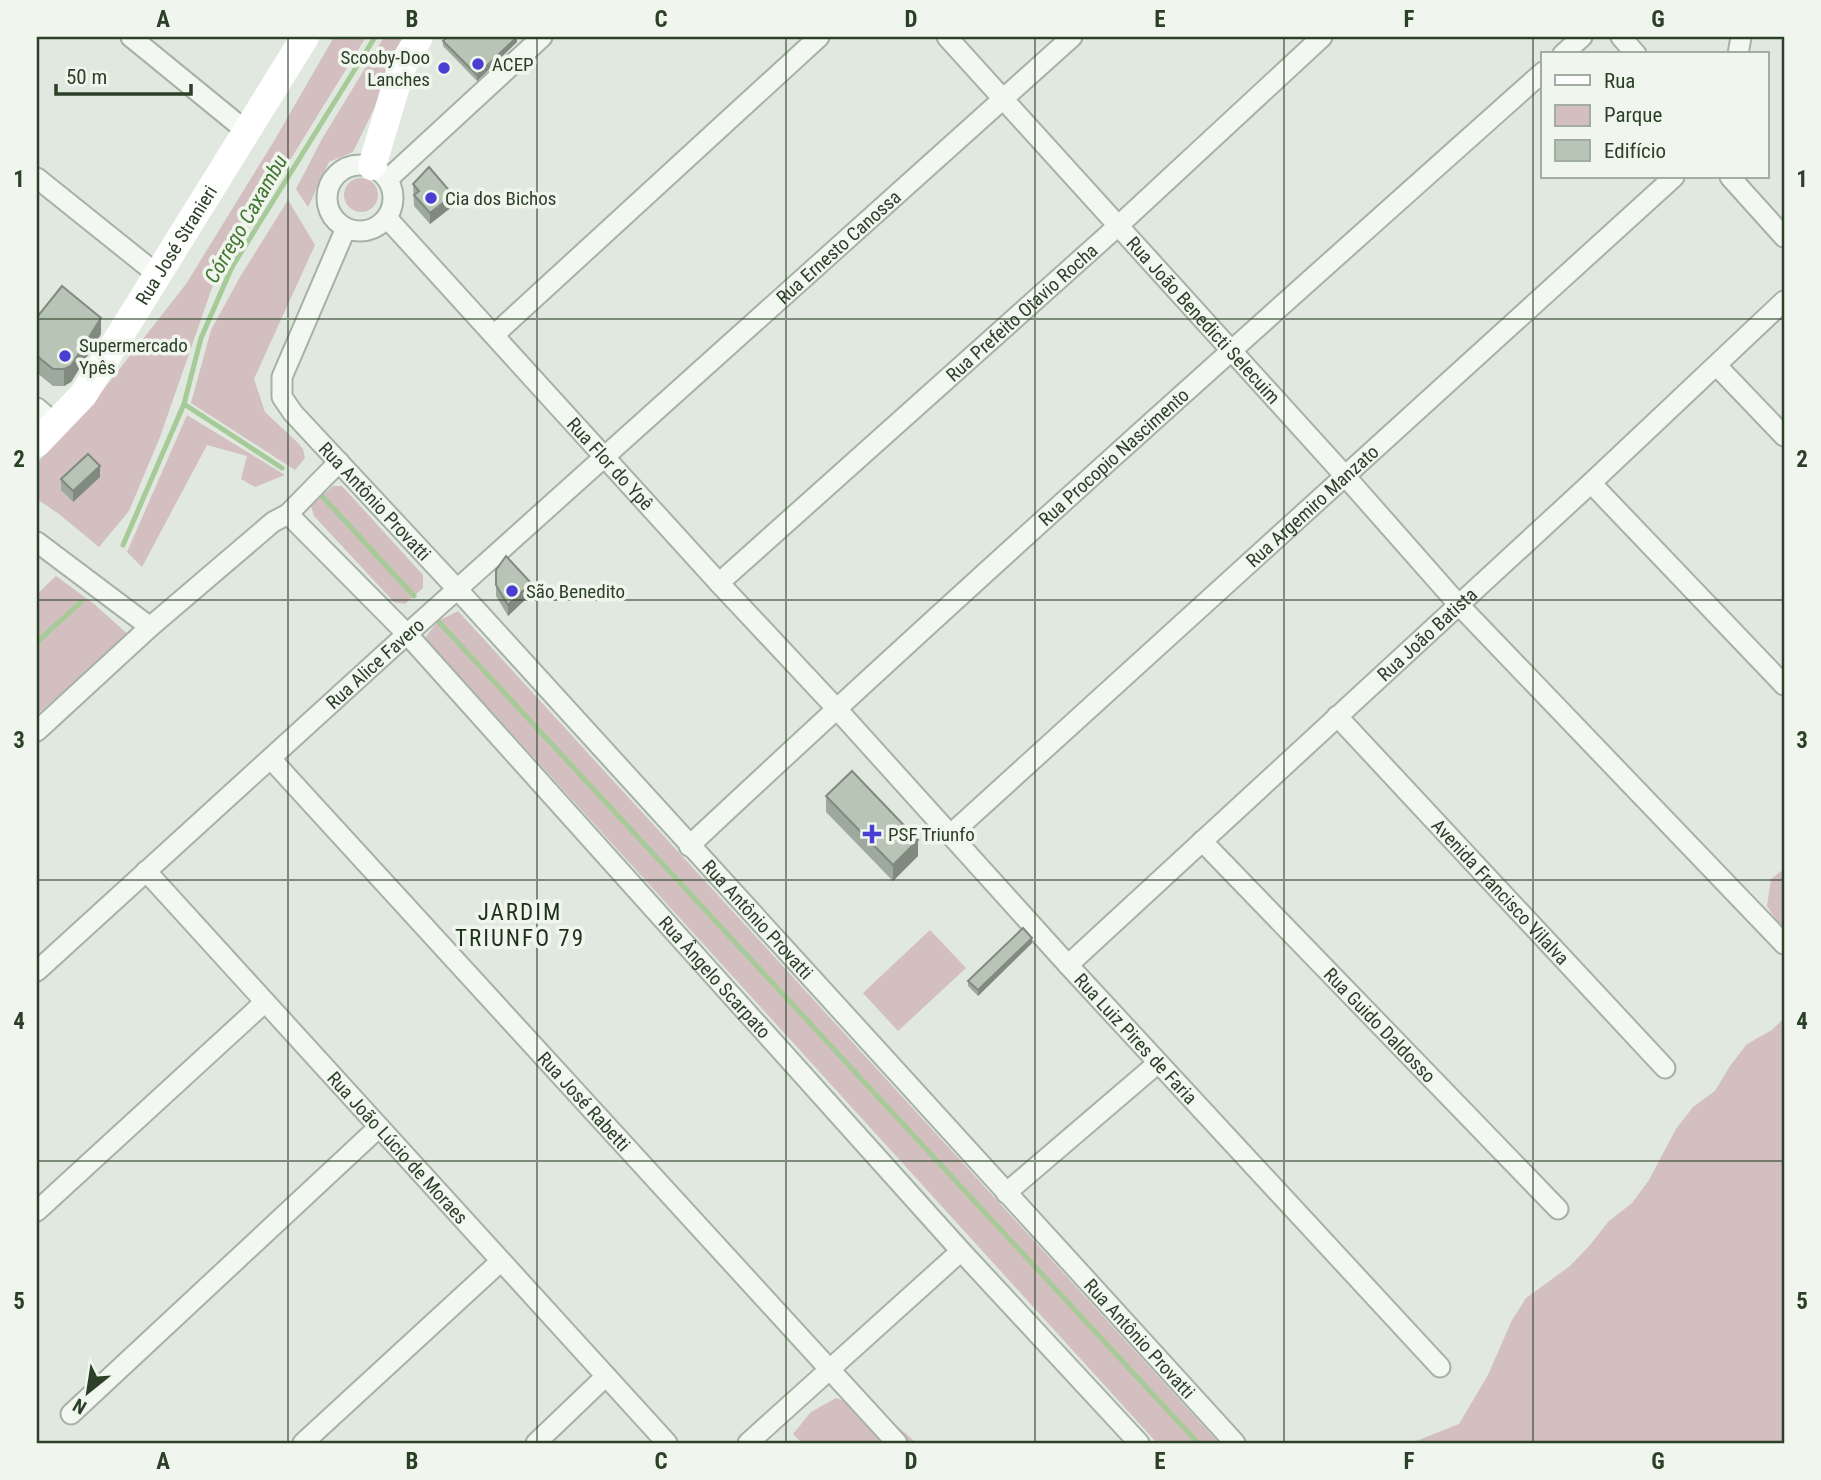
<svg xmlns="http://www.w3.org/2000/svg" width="1821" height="1480" viewBox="0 0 1821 1480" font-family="'Roboto Condensed',sans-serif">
	<rect width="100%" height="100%" fill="#e0e8df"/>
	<!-- green -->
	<g fill="#d3bfc0">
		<path d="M 334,37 L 366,37 L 213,285 L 160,437 L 129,511 L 99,547 L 59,514 L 37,499 L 37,463 L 96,399 L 186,284 L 274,141 Z"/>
		<path d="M 384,37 L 409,37 L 353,152 L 329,162 L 308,207 L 296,189 L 322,139 Z"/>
		<circle cx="361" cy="195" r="17"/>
		<path d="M 288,200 L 315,245 L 254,379 L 265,412 L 297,442 L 303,449 L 305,458 L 295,470 L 191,403 L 211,330 L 240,277 Z"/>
		<path d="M 187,415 L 285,475 L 255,487 L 241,479 L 247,456 L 207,445 L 142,567 L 127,552 Z"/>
		<path d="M 333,486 L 342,486 L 423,575 L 423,588 L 405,604 L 394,602 L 314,516 L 311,506 Z"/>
		<path d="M 56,576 L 94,604 L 131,637 L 37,714 L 37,594 Z"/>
		<path d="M 458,611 L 1219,1443 L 1157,1443 L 425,638 L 438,621 Z"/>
		<path d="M 1784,869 L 1784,932 L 1767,906 L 1771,879 Z"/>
		<path d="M 930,930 L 966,968 L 898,1031 L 863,993 Z"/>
		<path d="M 1784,1018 L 1784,1443 L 1411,1443 L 1459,1424 L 1488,1375 L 1511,1322 L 1526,1298 L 1570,1266 L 1590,1245 L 1608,1222 L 1632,1203 L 1649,1180 L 1676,1129 L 1693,1107 L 1715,1091 L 1730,1066 L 1747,1044 L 1772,1030 Z"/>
		<path d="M 836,1398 C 867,1407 893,1420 916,1443 L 802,1443 L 793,1434 L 811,1412 Z"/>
	</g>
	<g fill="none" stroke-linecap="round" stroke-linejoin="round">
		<!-- stream -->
		<g stroke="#a6ca98" stroke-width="5">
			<path d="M 184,404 L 282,468"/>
			<path d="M 322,496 L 414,596"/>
			<path d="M 123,545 L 184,404 L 201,338 L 232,267 L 375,37"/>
			<path d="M 438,621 L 1198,1443"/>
			<path d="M 37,642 L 81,602"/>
		</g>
		<defs>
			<g id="street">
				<path d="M 131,37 L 246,131"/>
				<path id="s1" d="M 947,37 L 1346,477 L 1458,604 L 1784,944"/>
				<path d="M 1621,37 L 1636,54"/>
				<path d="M 1563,54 L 1582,37"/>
				<path d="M 1738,54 L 1741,37"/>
				<circle cx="360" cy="198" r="33"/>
				<path d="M 1730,177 L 1784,237"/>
				<path d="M 37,178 L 158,275"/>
				<path d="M 388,179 L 542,37"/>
				<path id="s2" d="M 387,218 L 719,583 L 836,708 L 1068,965 L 1440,1367"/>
				<path id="s3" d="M 346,228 L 282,377 L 282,397 L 293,413 L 458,590 L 1235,1443"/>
				<path d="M 494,335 L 819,37"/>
				<path d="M 1717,366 L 1784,436"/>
				<path d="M 37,408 L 56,424"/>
				<path d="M 1591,483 L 1784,685"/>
				<path id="s4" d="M 288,514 L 407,634 L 961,1251 L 1139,1443"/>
				<path d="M 37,542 L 150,627"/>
				<path id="s5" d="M 719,583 L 1118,226 L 1322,37"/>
				<path id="s6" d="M 1337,716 L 1665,1068"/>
				<path d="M 37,731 L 150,627 L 273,522 L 288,514 L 339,462"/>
				<path id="s7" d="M 271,759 L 897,1443"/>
				<path id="s8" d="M 951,834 L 1674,177"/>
				<path id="s9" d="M 1202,841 L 1558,1209"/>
				<path id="s10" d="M 689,846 C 969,584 1256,328 1543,72"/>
				<path id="s11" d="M 146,871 L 667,1443"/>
				<path id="s12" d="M 1068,965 L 1591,483 L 1784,301"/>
				<path id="s13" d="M 37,971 L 386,653 L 1072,37"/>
				<path d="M 1006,1193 L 1158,1063"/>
				<path d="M 37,1211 L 265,1002"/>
				<path d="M 71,1414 L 379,1127"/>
				<path d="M 303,1443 L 501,1261"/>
				<path d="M 536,1443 L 606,1376"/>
				<path d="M 748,1443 L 961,1251"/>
			</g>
		</defs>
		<!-- street casing -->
		<use href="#street" stroke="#a6b2a4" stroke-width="23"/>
		<!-- street -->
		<use href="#street" stroke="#f2f7f1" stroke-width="19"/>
		<!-- secondary -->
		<g stroke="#fff" stroke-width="28">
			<path d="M 372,166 L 401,69 L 419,37"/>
			<path id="s14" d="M 37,443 L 83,395 L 305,37"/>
		</g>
	</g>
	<!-- wall -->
	<g fill="#9ea99d">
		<path d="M 443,41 L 517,42 L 477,81 L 443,46 Z"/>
		<path d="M 413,184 L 453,206 L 430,224 L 414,206 Z"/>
		<path d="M 37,317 L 101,334 L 71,382 L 64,386 L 53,386 L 37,373 Z"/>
		<path d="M 100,477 L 73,502 L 61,490 L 61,479 Z"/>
		<path d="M 496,570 L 531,594 L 508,616 L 496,596 Z"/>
		<path d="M 826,796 L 918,856 L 893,881 L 826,812 Z"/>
		<path d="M 1032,943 L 978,996 L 968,986 L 968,981 Z"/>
	</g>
	<!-- shaded-wall -->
	<g fill="#818a7f">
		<path d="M 517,37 L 517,42 L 477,81 L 477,75 Z"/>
		<path d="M 453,195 L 453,206 L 430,224 L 430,213 Z"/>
		<path d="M 101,318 L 101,334 L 71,382 L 64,386 L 64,369 Z"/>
		<path d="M 100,466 L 100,477 L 73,502 L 73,491 Z"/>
		<path d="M 531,583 L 531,594 L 508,616 L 508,605 Z"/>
		<path d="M 918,840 L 918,856 L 893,881 L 893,865 Z"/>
		<path d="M 1032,938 L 1032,943 L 978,996 L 978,990 Z"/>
	</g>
	<!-- building -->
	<g fill="#b8c5b6" stroke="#818a7f" stroke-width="2">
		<path d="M 447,37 L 517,37 L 477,75 L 443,41 Z"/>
		<path d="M 429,167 L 453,195 L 430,213 L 414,195 L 419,191 L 413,184 Z"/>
		<path d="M 62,286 L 101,318 L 71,366 L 64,369 L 53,369 L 37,356 L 37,317 Z"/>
		<path d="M 88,454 L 100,466 L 73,491 L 61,479 Z"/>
		<path d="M 506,556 L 531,583 L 508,605 L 496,585 L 496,570 Z"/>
		<path d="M 852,771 L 918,840 L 893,865 L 826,796 Z"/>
		<path d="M 1023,928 L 1032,938 L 978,990 L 968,981 Z"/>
	</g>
	<!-- grid -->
	<path fill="none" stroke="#2b4027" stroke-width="2" stroke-opacity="0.55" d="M 288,37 L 288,1443M 537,37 L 537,1443M 786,37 L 786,1443M 1035,37 L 1035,1443M 1284,37 L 1284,1443M 1533,37 L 1533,1443M 37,319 L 1784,319M 37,600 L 1784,600M 37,880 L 1784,880M 37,1161 L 1784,1161"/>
	<!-- markers -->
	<g fill="#483fd2" stroke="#f0f6ee" stroke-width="2.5">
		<circle cx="478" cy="64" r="7"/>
		<circle cx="444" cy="68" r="7"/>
		<circle cx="431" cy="198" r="7"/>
		<circle cx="65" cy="356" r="7"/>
		<circle cx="512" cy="591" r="7"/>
		<path d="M868.5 823.5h7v7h7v7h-7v7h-7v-7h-7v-7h7z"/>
	</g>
	<g text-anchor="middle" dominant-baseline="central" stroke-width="7" stroke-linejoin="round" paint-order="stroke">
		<!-- poi labels -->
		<g font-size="19" fill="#2b4027" stroke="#f0f6ee" text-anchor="start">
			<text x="430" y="57" text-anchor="end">Scooby-Doo<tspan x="430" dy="22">Lanches</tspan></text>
			<text x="492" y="64">ACEP</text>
			<text x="445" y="198">Cia dos Bichos</text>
			<text x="79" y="345">Supermercado<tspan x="79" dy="22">Ypês</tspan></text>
			<text x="526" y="591">São Benedito</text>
			<text x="888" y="834">PSF Triunfo</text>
		</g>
		<!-- street labels -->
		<g font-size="19" fill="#2b4027" stroke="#f0f6ee">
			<text stroke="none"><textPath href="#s14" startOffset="243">Rua José Stranieri</textPath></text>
			<text stroke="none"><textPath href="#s13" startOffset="1080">Rua Ernesto Canossa</textPath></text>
			<text stroke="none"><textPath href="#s5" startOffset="406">Rua Prefeito Otavio Rocha</textPath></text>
			<text stroke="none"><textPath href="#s1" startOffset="382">Rua João Benedicti Selecuim</textPath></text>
			<text stroke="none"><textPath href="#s10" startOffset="576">Rua Procopio Nascimento</textPath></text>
			<text stroke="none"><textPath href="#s2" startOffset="332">Rua Flor do Ypê</textPath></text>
			<text stroke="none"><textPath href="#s3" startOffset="322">Rua Antônio Provatti</textPath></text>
			<text stroke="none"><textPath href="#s8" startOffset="488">Rua Argemiro Manzato</textPath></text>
			<text stroke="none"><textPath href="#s12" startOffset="488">Rua João Batista</textPath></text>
			<text stroke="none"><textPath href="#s13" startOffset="457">Rua Alice Favero</textPath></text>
			<text stroke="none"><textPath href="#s6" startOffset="240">Avenida Francisco Vilalva</textPath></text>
			<text stroke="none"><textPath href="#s3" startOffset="889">Rua Antônio Provatti</textPath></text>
			<text stroke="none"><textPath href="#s4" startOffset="630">Rua Ângelo Scarpato</textPath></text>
			<text stroke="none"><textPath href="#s9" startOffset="256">Rua Guido Daldosso</textPath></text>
			<text stroke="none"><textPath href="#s2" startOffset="1111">Rua Luiz Pires de Faria</textPath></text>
			<text stroke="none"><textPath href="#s7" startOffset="464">Rua José Rabetti</textPath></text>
			<text stroke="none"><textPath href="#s11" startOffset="374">Rua João Lúcio de Moraes</textPath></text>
			<text stroke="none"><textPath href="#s3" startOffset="1456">Rua Antônio Provatti</textPath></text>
		</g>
		<!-- water labels -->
		<g font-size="21" font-style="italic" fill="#417530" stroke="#f0f6ee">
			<text transform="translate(246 219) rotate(-60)">Córrego Caxambu</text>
		</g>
		<!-- quarter labels -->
		<g font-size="23" letter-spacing="2" fill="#1c3119" stroke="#f0f6ee">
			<text x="520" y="912">JARDIM<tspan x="520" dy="26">TRIUNFO 79</tspan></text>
		</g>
	</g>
	<!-- border -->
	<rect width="1821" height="1480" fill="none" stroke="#f0f6ee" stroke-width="77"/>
	<!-- legend -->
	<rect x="1541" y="52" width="228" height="126" fill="#f0f6ee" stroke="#a1ad9e" stroke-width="2"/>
	<rect x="1555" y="75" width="35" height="10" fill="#ffffff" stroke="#a1ad9e" stroke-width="2"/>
	<text x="1604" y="88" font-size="21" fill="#2b4027">Rua</text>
	<rect x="1555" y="105" width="35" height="21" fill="#d3bfc0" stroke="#a1ad9e" stroke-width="2"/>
	<text x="1604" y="122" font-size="21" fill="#2b4027">Parque</text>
	<rect x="1555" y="140" width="35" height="21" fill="#b8c5b6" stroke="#a1ad9e" stroke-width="2"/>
	<text x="1604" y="158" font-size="21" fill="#2b4027">Edifício</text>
	<!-- north arrow -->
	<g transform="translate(88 1392) rotate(210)" stroke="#f0f6ee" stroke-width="5" paint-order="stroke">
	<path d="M0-5L12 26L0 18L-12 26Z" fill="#2b4027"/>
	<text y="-10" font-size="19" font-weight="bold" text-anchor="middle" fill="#2b4027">N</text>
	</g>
	<!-- scale -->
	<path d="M56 84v10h135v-10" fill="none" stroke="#2b4027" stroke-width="3.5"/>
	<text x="66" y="84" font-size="21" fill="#2b4027" stroke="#f0f6ee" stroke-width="5" paint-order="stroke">50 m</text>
	<rect x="38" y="38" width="1745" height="1404" fill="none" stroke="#2b4027" stroke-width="2.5"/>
	<g font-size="23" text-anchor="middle" font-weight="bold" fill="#2b4027">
		<text x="163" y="27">A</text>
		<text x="412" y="27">B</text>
		<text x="661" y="27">C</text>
		<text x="911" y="27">D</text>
		<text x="1160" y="27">E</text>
		<text x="1409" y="27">F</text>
		<text x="1658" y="27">G</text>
		<text x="19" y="187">1</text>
		<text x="1802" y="187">1</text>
		<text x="19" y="467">2</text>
		<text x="1802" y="467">2</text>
		<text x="19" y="748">3</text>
		<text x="1802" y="748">3</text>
		<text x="19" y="1029">4</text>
		<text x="1802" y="1029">4</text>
		<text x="19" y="1309">5</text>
		<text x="1802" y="1309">5</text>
		<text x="163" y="1469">A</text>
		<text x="412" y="1469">B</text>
		<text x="661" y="1469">C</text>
		<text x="911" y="1469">D</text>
		<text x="1160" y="1469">E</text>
		<text x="1409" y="1469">F</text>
		<text x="1658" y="1469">G</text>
	</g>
</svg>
